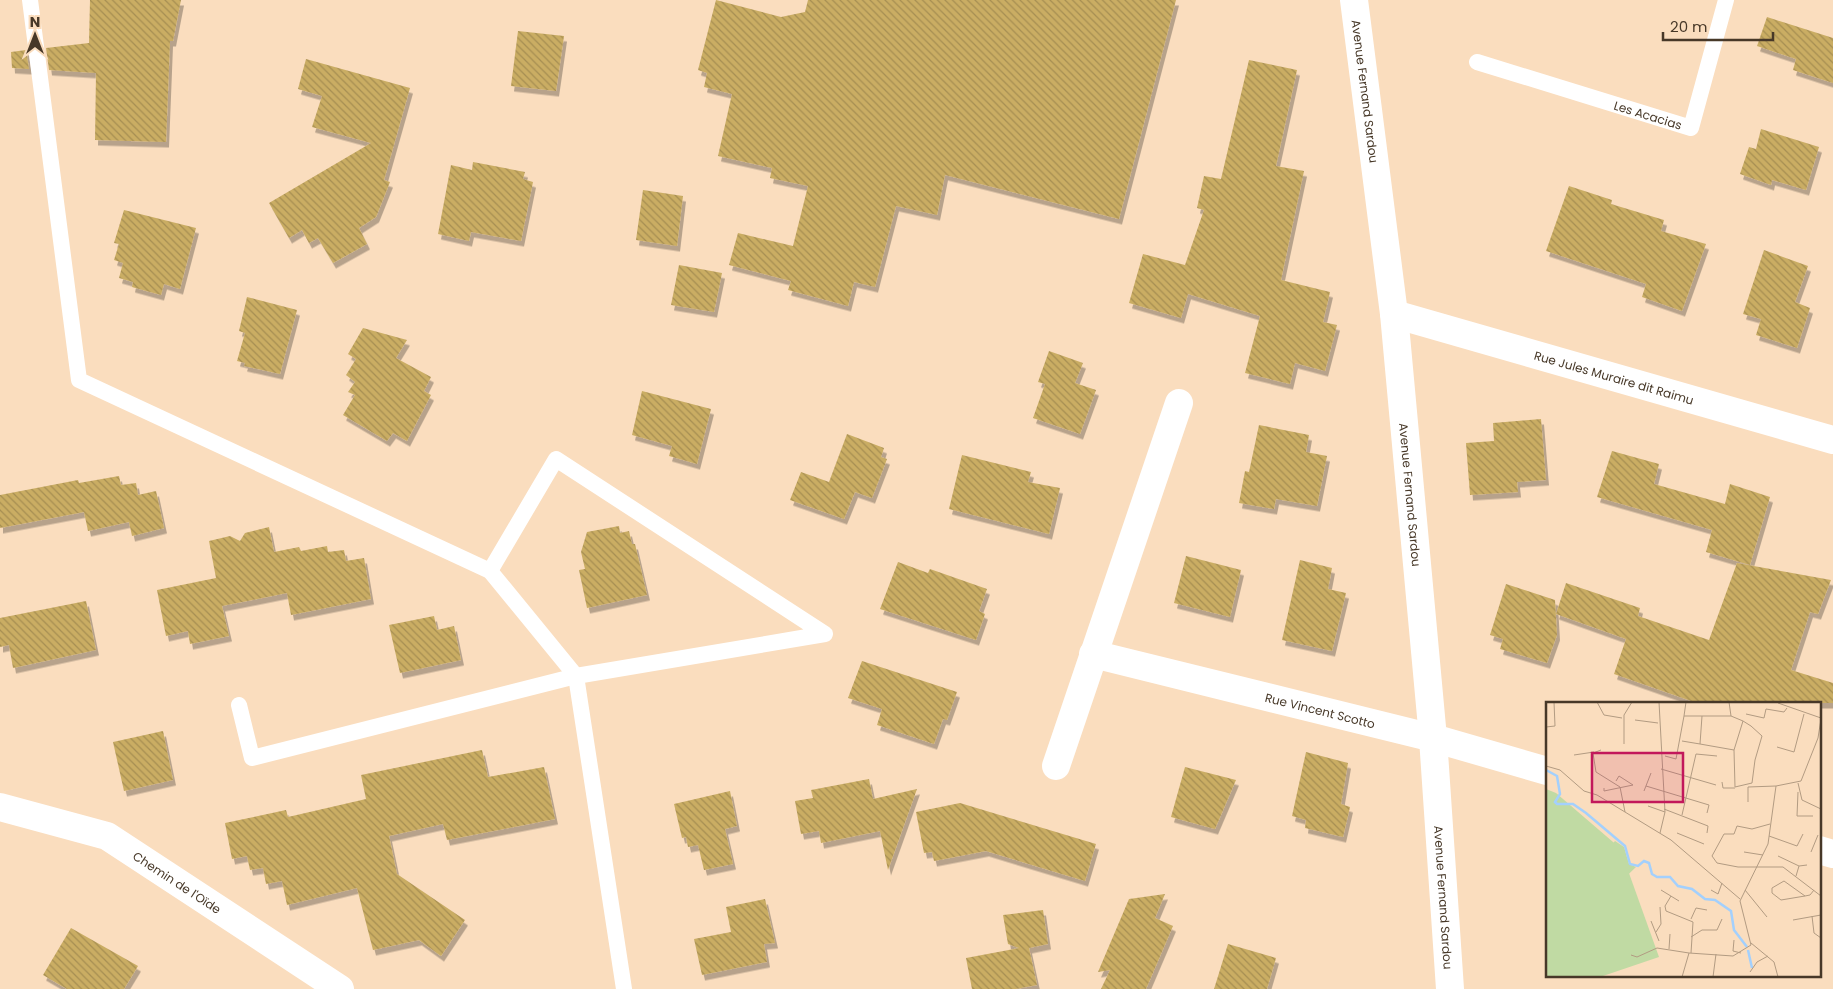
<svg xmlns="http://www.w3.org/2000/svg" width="1833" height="989" viewBox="0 0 1833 989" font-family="Poppins,sans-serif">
	<defs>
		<pattern id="building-back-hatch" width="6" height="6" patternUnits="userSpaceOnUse" patternTransform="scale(1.25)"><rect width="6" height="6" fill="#caad64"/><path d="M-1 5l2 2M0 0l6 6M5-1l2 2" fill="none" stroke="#a68e52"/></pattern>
		<filter id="shadow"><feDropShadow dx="3" dy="5.5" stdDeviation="0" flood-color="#0004"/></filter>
	</defs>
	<rect width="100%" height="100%" fill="#faddbe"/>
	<!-- building -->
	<g fill="url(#building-back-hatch)" filter="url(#shadow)">
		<path d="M 90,0 L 181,0 L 173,41 L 170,41 L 166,142 L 95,140 L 96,73 L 49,70 L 46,48 L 89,43 Z"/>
		<path d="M 716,0 L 781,17 L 805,12 L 808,0 L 1176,0 L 1119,219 L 945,175 L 937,215 L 896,206 L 875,287 L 854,282 L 848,306 L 788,290 L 791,281 L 729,265 L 738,233 L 793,246 L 808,186 L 770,178 L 772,168 L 718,156 L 732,94 L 704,87 L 707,73 L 698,70 Z"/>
		<path d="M 1767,17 L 1833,38 L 1833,83 L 1793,70 L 1796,59 L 1757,46 Z"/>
		<path d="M 518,31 L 564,36 L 556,91 L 511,86 Z"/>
		<path d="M 26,50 L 29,69 L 12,68 L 11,52 Z"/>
		<path d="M 306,59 L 410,88 L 384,180 L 390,182 L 376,217 L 359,228 L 367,244 L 333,263 L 318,238 L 309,243 L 302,230 L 289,238 L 269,203 L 371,143 L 312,127 L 322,96 L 298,89 Z"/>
		<path d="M 1249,60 L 1297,70 L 1276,166 L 1304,171 L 1281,280 L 1330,292 L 1323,322 L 1337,325 L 1325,371 L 1295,363 L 1290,384 L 1245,373 L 1260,316 L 1188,294 L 1181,318 L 1129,303 L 1143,254 L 1185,265 L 1204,210 L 1197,208 L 1204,176 L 1221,179 Z"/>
		<path d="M 1761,129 L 1819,147 L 1806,190 L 1772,180 L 1771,185 L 1740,174 L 1749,147 L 1756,149 Z"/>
		<path d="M 473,162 L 525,172 L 523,179 L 533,182 L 521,241 L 471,232 L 469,241 L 438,234 L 451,165 L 472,170 Z"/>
		<path d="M 1569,186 L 1612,200 L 1611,204 L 1664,220 L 1661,231 L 1706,244 L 1682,311 L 1642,297 L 1646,284 L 1546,251 Z"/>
		<path d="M 643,190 L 683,196 L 677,246 L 636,240 Z"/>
		<path d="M 124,210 L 196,228 L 180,289 L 164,284 L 161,295 L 132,287 L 133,282 L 119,278 L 123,263 L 114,260 L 119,244 L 114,243 Z"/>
		<path d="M 1764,250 L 1808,266 L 1795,302 L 1810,308 L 1797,348 L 1756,335 L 1761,319 L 1743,314 Z"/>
		<path d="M 679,265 L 722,273 L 714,312 L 671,305 Z"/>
		<path d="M 247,297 L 297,310 L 280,374 L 244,366 L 245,363 L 237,361 L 245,333 L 239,331 Z"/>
		<path d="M 363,328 L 407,340 L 396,358 L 431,377 L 424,391 L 431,395 L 407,441 L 393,433 L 387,441 L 343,415 L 355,395 L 348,392 L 355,382 L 346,375 L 356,359 L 348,354 Z"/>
		<path d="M 1049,351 L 1083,363 L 1075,383 L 1096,390 L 1080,434 L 1033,418 L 1045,384 L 1038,382 Z"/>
		<path d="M 642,391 L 711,409 L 697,464 L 669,456 L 672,446 L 632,435 Z"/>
		<path d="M 1541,419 L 1546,480 L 1517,482 L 1518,492 L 1470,495 L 1466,443 L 1494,441 L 1493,423 Z"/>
		<path d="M 1259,425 L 1309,435 L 1306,452 L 1327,456 L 1317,506 L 1276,499 L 1274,509 L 1239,503 L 1245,471 L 1249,472 Z"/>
		<path d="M 847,434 L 884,448 L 881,457 L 887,459 L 872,498 L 855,492 L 844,519 L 790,500 L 801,472 L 829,482 Z"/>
		<path d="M 1612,451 L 1659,464 L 1654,484 L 1725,504 L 1730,484 L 1770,497 L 1750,565 L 1706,552 L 1712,530 L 1597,497 Z"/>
		<path d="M 962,455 L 1031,472 L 1028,482 L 1060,488 L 1049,534 L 949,509 Z"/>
		<path d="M 119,476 L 121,485 L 136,483 L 138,495 L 156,491 L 164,528 L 132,536 L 129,522 L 88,531 L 84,512 L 0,528 L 0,495 L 78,480 L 79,483 Z"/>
		<path d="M 619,526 L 620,533 L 629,531 L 632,544 L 635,544 L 647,595 L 587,608 L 579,570 L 585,569 L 581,552 L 587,532 Z"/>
		<path d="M 269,527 L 274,552 L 299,547 L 301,551 L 327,546 L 328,552 L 344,550 L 346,561 L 364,558 L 371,599 L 291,615 L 287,593 L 222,606 L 229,636 L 190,644 L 188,631 L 166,636 L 157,590 L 216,578 L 209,541 L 230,536 L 240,541 L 245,533 Z"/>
		<path d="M 1186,556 L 1241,570 L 1230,617 L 1174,603 Z"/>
		<path d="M 1300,560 L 1332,568 L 1328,589 L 1346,593 L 1332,651 L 1282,640 Z"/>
		<path d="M 898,562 L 928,573 L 930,569 L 987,589 L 979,611 L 985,614 L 976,640 L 880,609 Z"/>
		<path d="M 1737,563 L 1831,580 L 1818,614 L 1810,612 L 1791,670 L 1833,683 L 1833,703 L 1697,703 L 1614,674 L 1626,639 L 1556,614 L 1566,583 L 1640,608 L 1638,616 L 1709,640 Z"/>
		<path d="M 1506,584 L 1555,600 L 1557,635 L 1547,663 L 1500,649 L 1503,639 L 1490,635 Z"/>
		<path d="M 86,601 L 96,650 L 13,668 L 9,645 L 0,647 L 0,618 Z"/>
		<path d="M 434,616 L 437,630 L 454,626 L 461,660 L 400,673 L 389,625 Z"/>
		<path d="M 862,661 L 957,692 L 947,720 L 943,719 L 934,744 L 877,725 L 882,709 L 848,698 Z"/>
		<path d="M 163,731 L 173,780 L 124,791 L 113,742 Z"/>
		<path d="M 482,750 L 488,777 L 544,767 L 555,819 L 447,840 L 443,824 L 389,836 L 397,874 L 465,920 L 441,956 L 419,940 L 373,950 L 357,888 L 287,905 L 282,881 L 266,884 L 263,868 L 250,870 L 247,856 L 232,859 L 225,823 L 286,810 L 288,817 L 366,799 L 361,775 Z"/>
		<path d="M 1306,752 L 1348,763 L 1341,804 L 1350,807 L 1343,837 L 1305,828 L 1306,820 L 1292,816 Z"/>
		<path d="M 1185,767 L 1236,780 L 1215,829 L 1171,817 Z"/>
		<path d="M 869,779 L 873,799 L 917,789 L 888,870 L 880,831 L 821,843 L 819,831 L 801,834 L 795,801 L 813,798 L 811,790 Z"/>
		<path d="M 730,791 L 737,826 L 725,829 L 733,864 L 704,870 L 698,845 L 688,847 L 686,837 L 682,838 L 674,804 Z"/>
		<path d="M 960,803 L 1096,844 L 1085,881 L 986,851 L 934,861 L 932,852 L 924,853 L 916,812 Z"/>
		<path d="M 1165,894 L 1155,918 L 1173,926 L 1146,989 L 1101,989 L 1110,970 L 1098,972 L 1129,899 Z"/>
		<path d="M 765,899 L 775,943 L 764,944 L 767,962 L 702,975 L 694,939 L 731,932 L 726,907 Z"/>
		<path d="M 1043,910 L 1048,944 L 1029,948 L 1037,985 L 1016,989 L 972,989 L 966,958 L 1019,948 L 1008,944 L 1003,915 Z"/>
		<path d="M 71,928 L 138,966 L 124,989 L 67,989 L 43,975 Z"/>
		<path d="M 1228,944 L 1276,958 L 1267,989 L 1214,989 Z"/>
	</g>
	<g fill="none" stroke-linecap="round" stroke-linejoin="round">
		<!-- service -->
		<g stroke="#fff" stroke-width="16">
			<path d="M 30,0 L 79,380 L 490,571 L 576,676 L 624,989"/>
			<path id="s1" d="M 1477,62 L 1691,128 L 1726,0"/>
			<path d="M 239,705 L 252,758 L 576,676 L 825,634 L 556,459 L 490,571"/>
		</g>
		<!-- minor -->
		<g stroke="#fff" stroke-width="28">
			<path id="s2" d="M 1354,0 L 1394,314 L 1433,738 L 1450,989"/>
			<path id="s3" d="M 1394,314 L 1833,440"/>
			<path id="s4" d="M 1093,654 L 1433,738 L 1547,771"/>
			<path d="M 1056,766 L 1179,403"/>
			<path d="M 1819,850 L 1833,854"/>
		</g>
		<!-- tertiary -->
		<path stroke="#fff" stroke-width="28" id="s5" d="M 0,807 L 107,836 L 340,989"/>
	</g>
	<g text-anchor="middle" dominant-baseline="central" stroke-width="4.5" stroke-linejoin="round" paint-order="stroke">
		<!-- street labels -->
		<g font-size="12" fill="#473828" stroke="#faddbe">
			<text stroke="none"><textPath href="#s2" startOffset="92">Avenue Fernand Sardou</textPath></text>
			<text stroke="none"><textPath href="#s1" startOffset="179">Les Acacias</textPath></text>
			<text stroke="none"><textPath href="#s3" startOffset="229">Rue Jules Muraire dit Raimu</textPath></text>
			<text stroke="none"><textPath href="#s2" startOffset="498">Avenue Fernand Sardou</textPath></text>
			<text stroke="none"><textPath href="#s4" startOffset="234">Rue Vincent Scotto</textPath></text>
			<text stroke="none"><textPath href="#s5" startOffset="195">Chemin de l'Oïde</textPath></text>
			<text stroke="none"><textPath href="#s2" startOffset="902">Avenue Fernand Sardou</textPath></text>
		</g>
	</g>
	<!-- overview -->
	<g transform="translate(1546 702)">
		<rect width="275" height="275" fill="#faddbe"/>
		<path d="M 0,87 L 10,91 L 74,146 L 113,255 L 54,275 L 0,275 Z" fill="#c0daa3"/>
		<path d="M 69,139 L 78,145 L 83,162 L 90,165 L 60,194 L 53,180 L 41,170 Z" fill="#c0daa3"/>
		<path fill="none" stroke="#a3d0fd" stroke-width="2.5" d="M 0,68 L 11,74 L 14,92 L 9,100 L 11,102 L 27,102 L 40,111 L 79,144 L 84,162 L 92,164 L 98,159 L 103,161 L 106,172 L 111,175 L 124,175 L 132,184 L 146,187 L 159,197 L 169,198 L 185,209 L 188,228 L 201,245M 202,248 L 206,266"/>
		<path fill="none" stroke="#b29b82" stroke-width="1" d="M 51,0 L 58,13 L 76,16M 113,0 L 119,110 L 114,131M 140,0 L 138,14 L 185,14 L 183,0M 232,1 L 275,16M 200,12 L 218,16 L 220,7 L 238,10 L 241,6M 156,14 L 154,42 L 188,48M 185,14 L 197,19 L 205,24 L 216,34 L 209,58 L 206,81 L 189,85 L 188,48 L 197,19M 89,18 L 112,21M 0,25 L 9,24 L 8,0M 136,39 L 154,42M 78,42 L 78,13 L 86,0M 231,45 L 248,50 L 258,12M 55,48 L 47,51 L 50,70 L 74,85 L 79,110M 28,53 L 48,50M 119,54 L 130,57 L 138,14M 0,64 L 14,68 L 38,89 L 51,93 L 125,138 L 194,197M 115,67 L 170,83M 176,80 L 177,86 L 189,86M 252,81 L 256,98 L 275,107M 100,84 L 163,103 L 161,111M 58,86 L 58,89 L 87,83 L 73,74 L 70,79M 98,89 L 105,71M 252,90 L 251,114 L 267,114M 202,100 L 202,85 L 230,84 L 255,79 L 272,36 L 275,17M 102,104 L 119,110M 118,107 L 162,124 L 161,131M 136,113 L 150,52 L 171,54M 131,131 L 158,142M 223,134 L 251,144 L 257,132M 198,150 L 217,153M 265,150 L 272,133M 232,154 L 253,164M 171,161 L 192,165 L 237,165 L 275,194M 171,161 L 166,154 L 178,132 L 188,132 L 191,124 L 206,127 L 224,122M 250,174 L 253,164 L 261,163M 115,188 L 133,199M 165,188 L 172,192 L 176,181M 199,188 L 221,215M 125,194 L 119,204 L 120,209 L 147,220 L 145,251M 259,194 L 238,179 L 226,186 L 226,191 L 235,198 L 259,194 L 264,193 L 268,188M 266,214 L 268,231 L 275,236M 145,217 L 150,206 L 161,208M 247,218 L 275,213M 105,219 L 113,239M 110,230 L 115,222 L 114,205M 145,235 L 156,228 L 171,228 L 176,217M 188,238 L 187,249 L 195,251M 205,241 L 228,260 L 232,275M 123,247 L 124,232M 143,251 L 187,254 L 205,243 L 194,199 L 222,142 L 230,84M 85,253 L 91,255 L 111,246 L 143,251M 204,270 L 211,260 L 222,254M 136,275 L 143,251M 167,275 L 170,252"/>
		<path fill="#c2185b" fill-opacity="0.15" stroke="#c2185b" stroke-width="2.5" d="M 46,51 L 137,51 L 137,100 L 46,100 Z"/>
		<rect width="275" height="275" fill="none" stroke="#473828" stroke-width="2.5"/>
	</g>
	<!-- north arrow -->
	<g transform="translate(35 35)" stroke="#faddbe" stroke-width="4" paint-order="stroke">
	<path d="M0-4L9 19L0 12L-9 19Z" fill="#473828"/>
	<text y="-8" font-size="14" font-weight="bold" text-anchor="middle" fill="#473828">N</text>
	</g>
	<!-- scale -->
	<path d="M1663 32v8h110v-8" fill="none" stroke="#473828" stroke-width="2.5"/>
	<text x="1670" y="32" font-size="15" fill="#473828" stroke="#faddbe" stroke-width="4" paint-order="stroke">20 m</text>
</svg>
